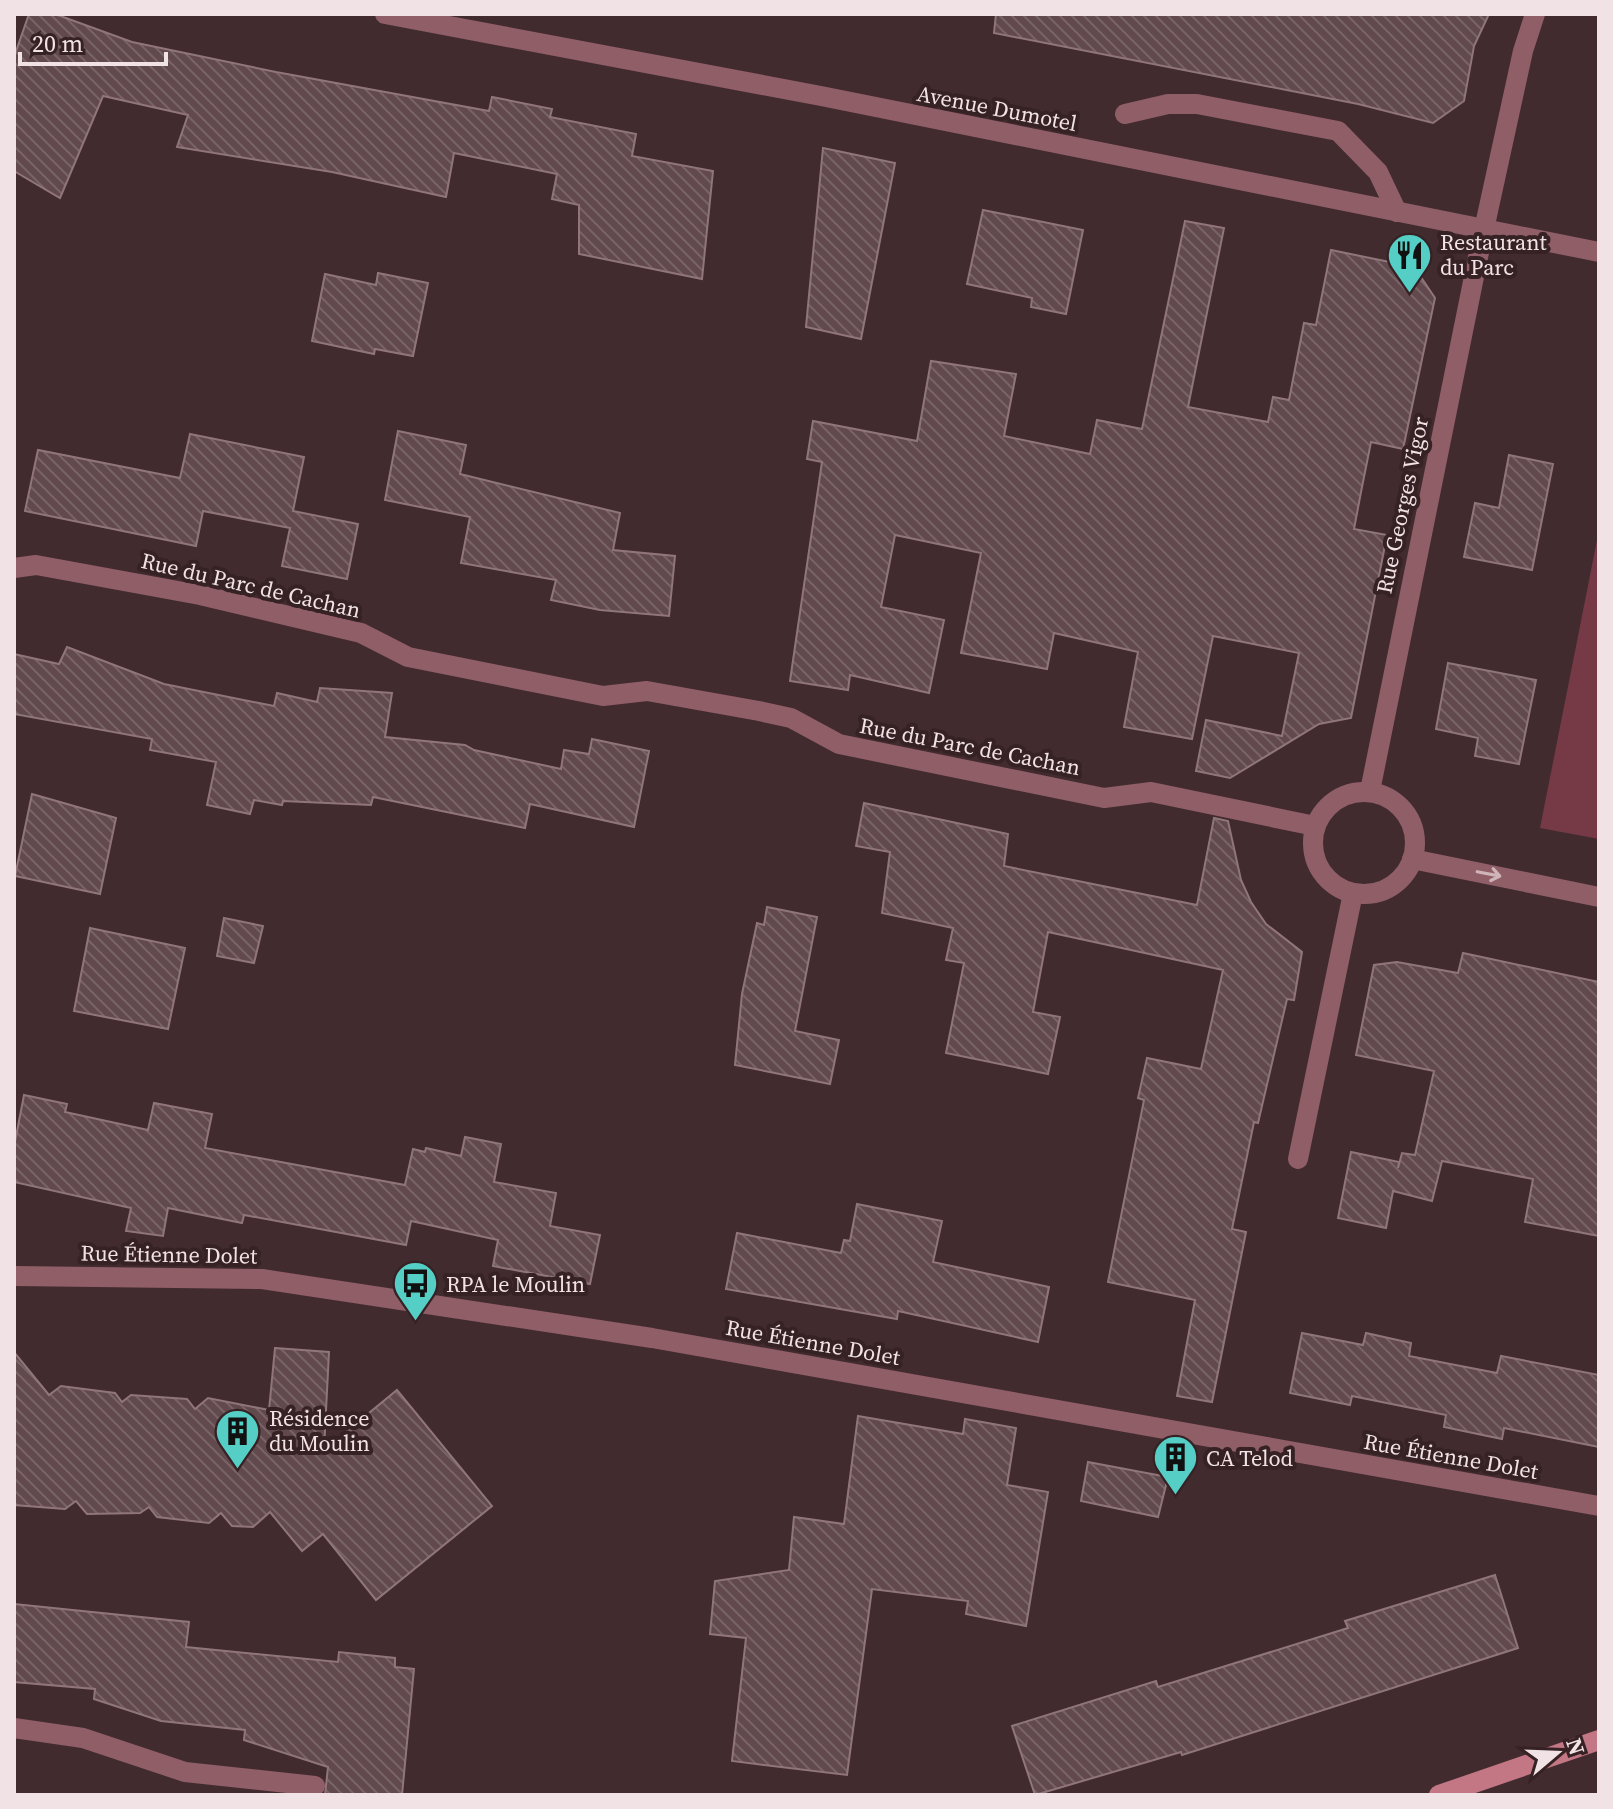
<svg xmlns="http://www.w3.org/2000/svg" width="1613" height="1809" viewBox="0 0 1613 1809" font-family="'Source Serif 4',serif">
	<defs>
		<pattern id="building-back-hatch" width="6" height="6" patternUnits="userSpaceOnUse" patternTransform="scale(2)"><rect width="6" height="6" fill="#61494d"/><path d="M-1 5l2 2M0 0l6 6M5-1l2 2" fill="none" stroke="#786366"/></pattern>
	</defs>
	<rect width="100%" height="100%" fill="#412b2f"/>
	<!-- park -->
	<path fill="#753a46" d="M 1599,530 L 1599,839 L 1540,828 Z"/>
	<!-- building -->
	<g fill="url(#building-back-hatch)" stroke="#90767a" stroke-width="2">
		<path d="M 29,14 L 55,14 L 132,42 L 276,72 L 489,111 L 492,97 L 552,109 L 550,117 L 636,134 L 632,156 L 713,171 L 702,279 L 579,254 L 579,205 L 552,199 L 557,174 L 454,153 L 446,197 L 332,172 L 177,147 L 188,115 L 103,96 L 60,198 L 14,171 L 14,57 Z"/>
		<path d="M 996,14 L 1489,14 L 1474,46 L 1464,101 L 1433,123 L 1358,104 L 994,33 Z"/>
		<path d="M 823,148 L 895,163 L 861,339 L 806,327 Z"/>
		<path d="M 983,210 L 1083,230 L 1066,314 L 1031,307 L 1032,298 L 967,284 Z"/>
		<path d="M 1185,221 L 1224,228 L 1188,407 L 1268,422 L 1273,397 L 1289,400 L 1304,323 L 1316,325 L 1331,250 L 1414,267 L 1435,298 L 1403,449 L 1371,442 L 1361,492 L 1354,529 L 1387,535 L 1351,718 L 1319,724 L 1230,778 L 1196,771 L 1206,720 L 1282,736 L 1299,653 L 1213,636 L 1192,739 L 1124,727 L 1138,652 L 1054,633 L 1047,669 L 961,653 L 981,553 L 895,535 L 881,607 L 944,620 L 929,693 L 850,675 L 848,690 L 790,681 L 822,462 L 807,459 L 813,421 L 917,441 L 931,361 L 1016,374 L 1004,436 L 1090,454 L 1097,420 L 1142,429 Z"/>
		<path d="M 378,273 L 428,283 L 413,356 L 375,349 L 374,354 L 312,341 L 325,274 L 376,285 Z"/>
		<path d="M 398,431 L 466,445 L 460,474 L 620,513 L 613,550 L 675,556 L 669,616 L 600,610 L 551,600 L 556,580 L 461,563 L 470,517 L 385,500 Z"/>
		<path d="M 190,434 L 304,457 L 293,511 L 358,524 L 347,579 L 282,566 L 290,528 L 203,511 L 196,546 L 25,511 L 38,450 L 180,478 Z"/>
		<path d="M 1509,455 L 1553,464 L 1532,570 L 1464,557 L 1475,503 L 1499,508 Z"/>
		<path d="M 67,647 L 164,684 L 274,706 L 277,693 L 317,702 L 320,688 L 392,693 L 385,737 L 465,745 L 474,750 L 561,769 L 564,750 L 589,754 L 592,739 L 649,751 L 634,827 L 530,804 L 525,828 L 373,797 L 371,805 L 283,801 L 282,805 L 254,800 L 250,814 L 207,805 L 216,762 L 150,750 L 152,739 L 14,714 L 14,654 L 59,664 Z"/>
		<path d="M 1448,663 L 1536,680 L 1519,764 L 1475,756 L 1478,738 L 1436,729 Z"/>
		<path d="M 32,794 L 116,818 L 100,894 L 15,876 Z"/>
		<path d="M 864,803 L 1008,834 L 1004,866 L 1197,905 L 1214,818 L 1228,821 L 1241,880 L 1251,902 L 1266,924 L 1302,952 L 1294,1000 L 1287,999 L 1258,1123 L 1254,1122 L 1232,1229 L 1246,1232 L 1212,1402 L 1177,1396 L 1195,1300 L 1108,1282 L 1144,1100 L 1138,1098 L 1147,1058 L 1201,1069 L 1223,970 L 1048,932 L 1033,1012 L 1060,1017 L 1048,1074 L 946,1053 L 964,963 L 946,960 L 953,928 L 882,913 L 890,852 L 856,846 Z"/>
		<path d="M 767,907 L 817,917 L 795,1031 L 839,1040 L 830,1084 L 735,1065 L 742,994 L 757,923 L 764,925 Z"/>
		<path d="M 224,918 L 263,926 L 254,963 L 217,956 Z"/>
		<path d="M 90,928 L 185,948 L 168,1029 L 74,1011 Z"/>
		<path d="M 1463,953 L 1599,982 L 1599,1236 L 1525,1222 L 1533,1179 L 1442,1161 L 1432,1201 L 1393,1191 L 1386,1228 L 1338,1218 L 1351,1152 L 1399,1162 L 1398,1168 L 1402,1153 L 1415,1155 L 1434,1071 L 1356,1055 L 1374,965 L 1397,962 L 1458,973 Z"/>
		<path d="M 24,1095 L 67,1104 L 65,1112 L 148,1130 L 154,1103 L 212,1114 L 205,1148 L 405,1185 L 413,1149 L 425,1152 L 426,1148 L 461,1156 L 465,1137 L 501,1144 L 494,1182 L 556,1193 L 550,1226 L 600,1235 L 590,1284 L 493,1266 L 498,1240 L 411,1221 L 406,1245 L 244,1215 L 242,1223 L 168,1208 L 163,1236 L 126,1231 L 131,1208 L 14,1182 L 14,1147 Z"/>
		<path d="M 857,1204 L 942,1221 L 933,1262 L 1049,1287 L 1038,1342 L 898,1311 L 897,1319 L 726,1289 L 737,1233 L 841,1253 L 844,1240 L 850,1241 Z"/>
		<path d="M 1302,1333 L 1363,1345 L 1366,1333 L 1411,1343 L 1409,1356 L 1497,1373 L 1501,1356 L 1599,1375 L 1599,1447 L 1504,1428 L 1502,1439 L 1444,1427 L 1446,1415 L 1352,1396 L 1350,1405 L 1290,1393 Z"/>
		<path d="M 275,1348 L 329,1352 L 324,1450 L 397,1390 L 492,1506 L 376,1600 L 323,1534 L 302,1551 L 270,1512 L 253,1527 L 232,1526 L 221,1513 L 209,1523 L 157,1517 L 149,1507 L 140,1513 L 87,1514 L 76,1501 L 65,1509 L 14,1505 L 14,1352 L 49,1395 L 61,1386 L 115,1393 L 122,1402 L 131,1395 L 187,1399 L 195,1409 L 208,1398 L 269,1410 Z"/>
		<path d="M 858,1416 L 963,1434 L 965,1419 L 1016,1428 L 1007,1485 L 1048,1492 L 1026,1626 L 966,1614 L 968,1601 L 872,1589 L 847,1775 L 732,1761 L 746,1638 L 710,1634 L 715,1581 L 789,1570 L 794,1517 L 844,1524 Z"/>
		<path d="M 1088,1462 L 1168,1477 L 1158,1517 L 1081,1501 Z"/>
		<path d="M 1495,1575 L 1518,1648 L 1182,1755 L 1181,1752 L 1035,1795 L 1012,1726 L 1156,1681 L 1158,1687 L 1348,1628 L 1345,1621 Z"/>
		<path d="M 14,1604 L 189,1622 L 186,1647 L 338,1662 L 339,1652 L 395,1658 L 395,1667 L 414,1669 L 402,1795 L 325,1795 L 328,1767 L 244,1740 L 245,1730 L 161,1721 L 94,1699 L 95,1689 L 14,1682 Z"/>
	</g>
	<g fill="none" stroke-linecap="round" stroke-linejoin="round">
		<!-- service -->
		<path stroke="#905e66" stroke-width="20" d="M 1125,114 L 1168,104 L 1197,104 L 1338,131 L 1378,172 L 1397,212"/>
		<!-- pedestrian -->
		<path stroke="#905e66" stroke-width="20" d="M 14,1728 L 83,1738 L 185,1772 L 315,1786"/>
		<!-- minor -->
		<g stroke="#905e66" stroke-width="20">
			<path d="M 14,568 L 36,565 L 200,595 L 361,633 L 408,657 L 603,696 L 647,691 L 759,711 L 791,718 L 839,744 L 1104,798 L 1151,792 L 1315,826"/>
			<path d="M 1370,791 L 1478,257 L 1523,51 L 1535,14"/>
			<circle cx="1364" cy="843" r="51"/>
			<path d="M 1412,859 L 1599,897"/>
			<path d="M 1298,1159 L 1353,893"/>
			<path d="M 14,1276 L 262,1279 L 652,1338 L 1599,1506"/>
		</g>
		<!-- tertiary -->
		<path stroke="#905e66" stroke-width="20" d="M 385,14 L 821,96 L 1599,252"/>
		<!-- secondary -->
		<path stroke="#c37683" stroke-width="20" d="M 1439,1795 L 1599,1740"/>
	</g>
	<!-- one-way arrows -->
	<defs><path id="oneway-shaft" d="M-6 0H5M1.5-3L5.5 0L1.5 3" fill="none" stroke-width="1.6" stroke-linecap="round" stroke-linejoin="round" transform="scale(2)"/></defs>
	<use stroke="#cfb4b9" href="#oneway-shaft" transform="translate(1489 874) rotate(11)"/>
	<!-- icons -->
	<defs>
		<symbol id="restaurant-pin" viewBox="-11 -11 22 30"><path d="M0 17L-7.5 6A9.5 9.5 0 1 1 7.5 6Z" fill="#55cec5" stroke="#362225"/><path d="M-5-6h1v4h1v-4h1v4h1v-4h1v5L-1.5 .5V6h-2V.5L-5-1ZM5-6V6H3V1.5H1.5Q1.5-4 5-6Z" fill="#111"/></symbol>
		<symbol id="bus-pin" viewBox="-11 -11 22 30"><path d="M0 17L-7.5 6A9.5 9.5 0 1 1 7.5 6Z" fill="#55cec5" stroke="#362225"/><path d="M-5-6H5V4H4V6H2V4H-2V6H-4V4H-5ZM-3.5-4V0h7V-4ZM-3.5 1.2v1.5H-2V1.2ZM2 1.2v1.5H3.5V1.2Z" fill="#111"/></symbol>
		<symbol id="building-pin" viewBox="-11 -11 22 30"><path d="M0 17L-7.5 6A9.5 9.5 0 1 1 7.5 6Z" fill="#55cec5" stroke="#362225"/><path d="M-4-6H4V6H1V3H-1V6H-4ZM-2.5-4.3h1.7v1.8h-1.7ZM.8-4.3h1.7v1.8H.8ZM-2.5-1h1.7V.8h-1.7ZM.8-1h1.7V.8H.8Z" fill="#111"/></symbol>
	</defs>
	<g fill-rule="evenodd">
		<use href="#restaurant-pin" x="1384" y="230" width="51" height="69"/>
		<use href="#bus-pin" x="390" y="1258" width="51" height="69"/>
		<use href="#building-pin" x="212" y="1406" width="51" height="69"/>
		<use href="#building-pin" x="1150" y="1432" width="51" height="69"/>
	</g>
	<g text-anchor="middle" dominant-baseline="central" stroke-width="8" stroke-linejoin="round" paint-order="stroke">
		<!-- street labels -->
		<g font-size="22" fill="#f1e3e5" stroke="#362225">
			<text transform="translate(997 108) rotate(11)">Avenue Dumotel</text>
			<text transform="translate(1402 505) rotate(-78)">Rue Georges Vigor</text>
			<text transform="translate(251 585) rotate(13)">Rue du Parc de Cachan</text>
			<text transform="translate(970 746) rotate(11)">Rue du Parc de Cachan</text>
			<text transform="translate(169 1254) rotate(1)">Rue Étienne Dolet</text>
			<text transform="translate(813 1342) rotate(10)">Rue Étienne Dolet</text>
			<text transform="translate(1451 1456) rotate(10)">Rue Étienne Dolet</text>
		</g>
		<!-- poi labels -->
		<g font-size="22" fill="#f1e3e5" stroke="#362225" text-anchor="start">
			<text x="1440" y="242">Restaurant<tspan x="1440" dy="25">du Parc</tspan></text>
			<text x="446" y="1284">RPA le Moulin</text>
			<text x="269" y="1418">Résidence<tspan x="269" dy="25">du Moulin</tspan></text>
			<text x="1206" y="1458">CA Telod</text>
		</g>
	</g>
	<!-- border -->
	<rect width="1613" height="1809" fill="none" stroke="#f1e3e5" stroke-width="32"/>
	<!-- north arrow -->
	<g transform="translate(1557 1753) rotate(71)" stroke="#362225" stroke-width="6" paint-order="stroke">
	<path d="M0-6L14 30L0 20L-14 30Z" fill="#f1e3e5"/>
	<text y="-12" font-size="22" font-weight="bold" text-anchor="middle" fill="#f1e3e5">N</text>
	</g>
	<!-- scale -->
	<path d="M20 52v12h146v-12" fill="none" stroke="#f1e3e5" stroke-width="4"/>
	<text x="32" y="52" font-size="24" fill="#f1e3e5" stroke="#362225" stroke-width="6" paint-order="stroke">20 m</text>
</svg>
